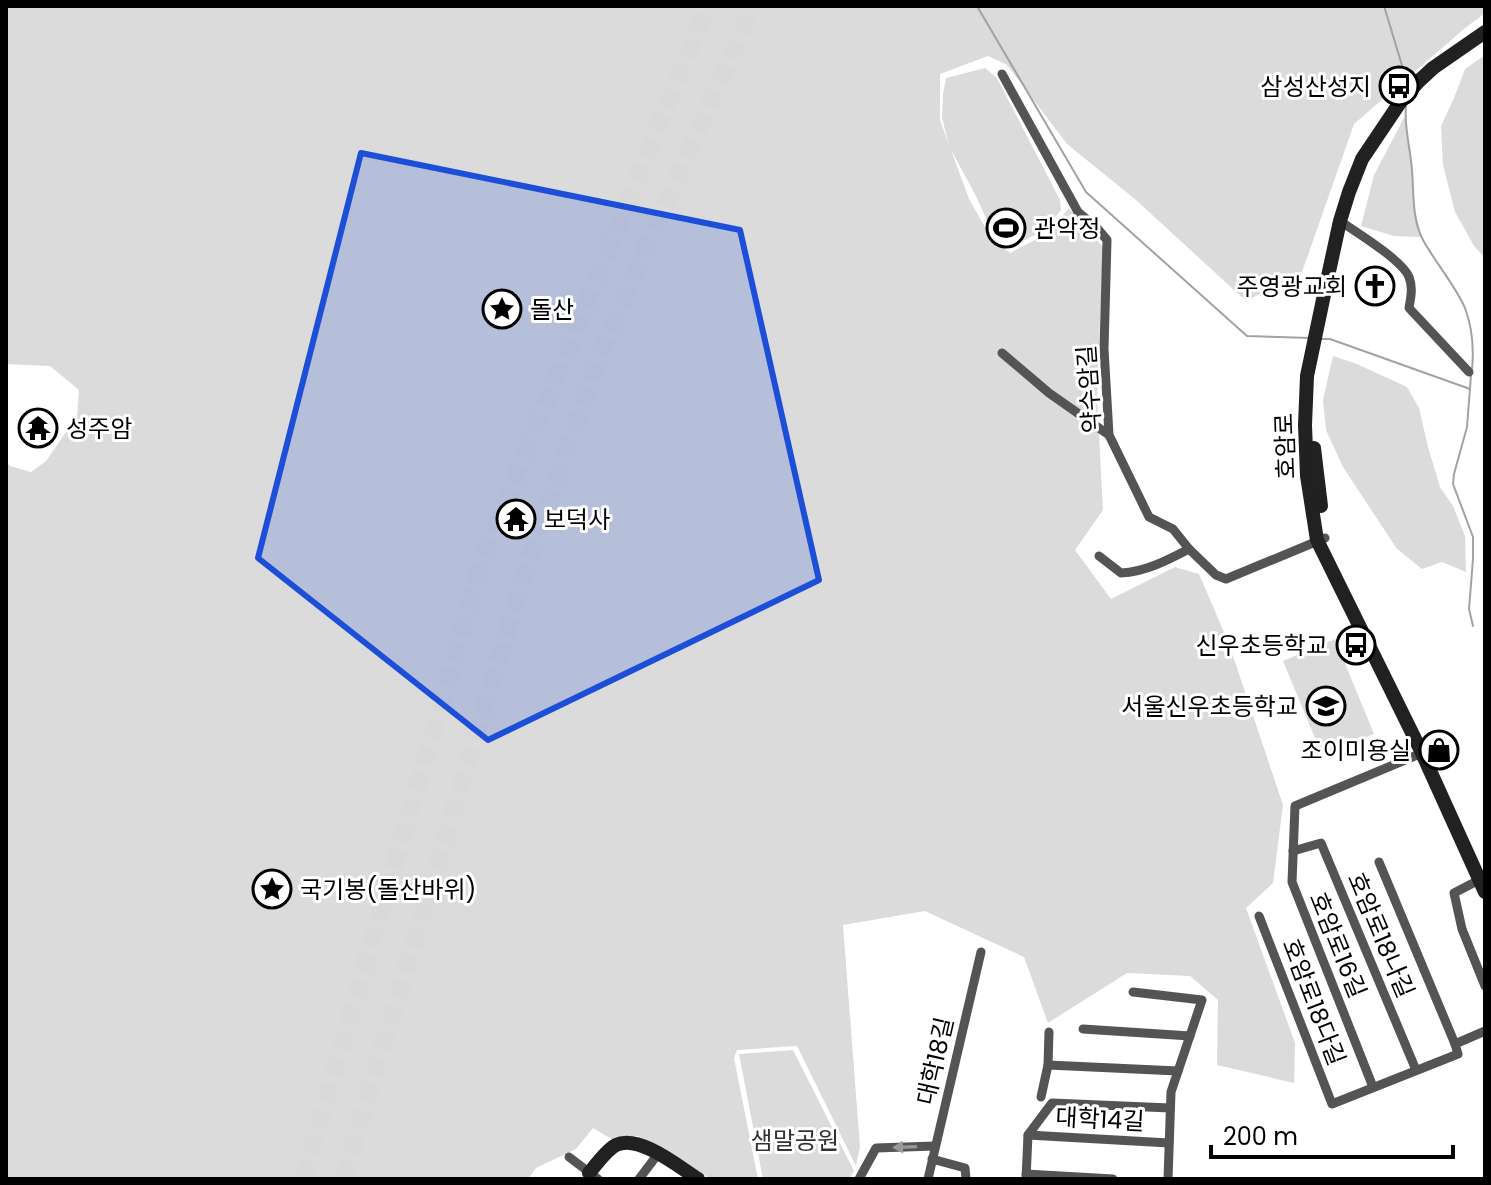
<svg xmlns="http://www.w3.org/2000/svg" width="1491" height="1185" viewBox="0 0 1491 1185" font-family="Poppins,'Noto Sans KR',sans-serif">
	<rect width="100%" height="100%" fill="#fff"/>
	<!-- green -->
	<g fill="#dbdbdb">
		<path d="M 6,6 L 1485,6 L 1485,13 L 1464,29 L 1354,124 L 1302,272 L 1246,301 L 1136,200 L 1067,144 L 1007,65 L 988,56 L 940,74 L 940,120 L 949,145 L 942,118 L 943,94 L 946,78 L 985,68 L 997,78 L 1060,200 L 1061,210 L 1045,230 L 1009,248 L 993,234 L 976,196 L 951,150 L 969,199 L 990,236 L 1010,253 L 1048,233 L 1069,208 L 1103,247 L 1097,397 L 1103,510 L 1075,550 L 1111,599 L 1175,567 L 1199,574 L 1229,644 L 1283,805 L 1273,883 L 1246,908 L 1295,1043 L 1294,1083 L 1217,1065 L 1218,1000 L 1190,976 L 1127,973 L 1048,1023 L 1024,957 L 925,911 L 843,925 L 860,1147 L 856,1166 L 797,1046 L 737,1050 L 734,1058 L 758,1179 L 711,1179 L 638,1136 L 613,1140 L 593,1128 L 576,1149 L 536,1168 L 528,1179 L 6,1179 L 6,461 L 10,466 L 31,472 L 46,461 L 77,416 L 79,390 L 50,366 L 6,364 Z"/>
		<path d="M 1485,55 L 1485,258 L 1474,246 L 1455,212 L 1443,165 L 1441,126 L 1454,98 L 1465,69 Z"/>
		<path d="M 1405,116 C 1407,133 1411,151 1412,168 C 1413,196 1414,210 1422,237 L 1394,236 L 1361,226 L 1374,175 Z"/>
		<path d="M 1333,356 L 1357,364 L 1407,387 L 1419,408 L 1428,447 L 1440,487 L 1453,506 L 1465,536 L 1466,572 L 1442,562 L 1422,569 L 1397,549 L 1343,467 L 1326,430 L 1323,400 Z"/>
		<path d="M 1335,639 L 1374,734 L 1322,755 L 1283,661 Z"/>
		<path d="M 793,1050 L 854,1171 L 849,1179 L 763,1179 L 739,1054 Z"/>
	</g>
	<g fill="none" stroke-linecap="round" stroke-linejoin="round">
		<!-- stream -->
		<g stroke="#a2a2a2" stroke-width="2">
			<path d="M 977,6 L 1086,192 L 1247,336 L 1310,338"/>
			<path d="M 1384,6 L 1404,72"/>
			<path d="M 1406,106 C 1404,124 1409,143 1411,161 C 1415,188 1410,215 1423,240 C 1435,262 1455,285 1465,308 C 1472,327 1474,349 1472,369"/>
			<path d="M 1320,339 L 1330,339 L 1470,389"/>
			<path d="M 1471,375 L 1467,427 L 1454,474 L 1453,484 L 1473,537 L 1473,559 L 1469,609 L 1473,626"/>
		</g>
		<!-- highway-tunnel -->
		<g stroke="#d9d9d9" stroke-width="18" stroke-dasharray="18 9" stroke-linecap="butt">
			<path d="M 303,1179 L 485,553 L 707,6"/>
			<path d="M 343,1179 L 526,569 L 596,362 L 753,6"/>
		</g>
		<!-- street -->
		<g stroke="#545454" stroke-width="9">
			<path d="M 1002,74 L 1078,212 L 1097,228 L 1107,240 L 1104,349 L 1109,435 L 1149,517 L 1173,529 L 1189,549 L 1216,575 L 1226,579 L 1325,538"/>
			<path d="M 1340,221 C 1356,232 1402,260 1409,277 C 1413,287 1411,297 1409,308 L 1469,372"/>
			<path d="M 1002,353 L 1049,393 L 1109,435"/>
			<path d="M 1099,556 L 1121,573 C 1145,572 1168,560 1189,549"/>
			<path d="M 1293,851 L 1321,843 L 1416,1070"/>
			<path d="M 1379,862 L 1455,1044"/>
			<path d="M 1479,880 L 1454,893 L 1462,929 L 1485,986"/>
			<path d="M 1259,916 L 1332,1104 L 1458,1054 L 1455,1044 L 1485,1031"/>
			<path d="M 1133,992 L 1202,1000 L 1171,1092 L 1168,1179"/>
			<path d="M 1083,1029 L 1190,1036"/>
			<path d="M 1048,1065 L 1178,1071"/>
			<path d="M 1373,1087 L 1292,882 L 1295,806 L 1422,753"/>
			<path d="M 1041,1097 L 1048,1065 L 1049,1032"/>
			<path d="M 1028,1135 L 1169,1143"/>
			<path d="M 569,1157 L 598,1179"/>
			<path d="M 932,1159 L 965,1168 L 966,1179"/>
			<path d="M 1026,1174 L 1113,1179"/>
			<path d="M 639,1179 L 658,1154"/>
			<path d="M 859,1179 L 876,1148 L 935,1146"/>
			<path d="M 928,1179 L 981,952"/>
			<path d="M 1026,1179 L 1028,1135 L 1052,1103 L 1170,1108"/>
		</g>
		<!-- secondary -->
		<g stroke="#212121" stroke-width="14">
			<path d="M 1485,32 L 1433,68 L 1419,81 L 1401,101 L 1362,159 L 1349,192 L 1340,221 L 1325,290 L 1307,376 L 1305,425 L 1307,476 L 1317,540 L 1422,753 L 1485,892"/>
			<path d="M 1314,448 L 1321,506"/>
			<path d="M 589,1173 C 597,1164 606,1150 616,1145 C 639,1134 679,1167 698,1179"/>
		</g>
	</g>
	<!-- one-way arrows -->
	<defs><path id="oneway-solid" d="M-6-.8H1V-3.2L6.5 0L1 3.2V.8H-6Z" transform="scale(2)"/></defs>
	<use fill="#989898" href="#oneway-solid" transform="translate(905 1147) rotate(178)"/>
	<!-- marked area -->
	<path fill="#1d4ed8" fill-opacity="0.2" stroke="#1d4ed8" stroke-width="6" stroke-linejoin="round" d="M 361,153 L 740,230 L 819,580 L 488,740 L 258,558 Z"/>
	<!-- icons -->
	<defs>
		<symbol id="bus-ring" viewBox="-11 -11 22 22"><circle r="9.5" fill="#fff" stroke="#000" stroke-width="1.5"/><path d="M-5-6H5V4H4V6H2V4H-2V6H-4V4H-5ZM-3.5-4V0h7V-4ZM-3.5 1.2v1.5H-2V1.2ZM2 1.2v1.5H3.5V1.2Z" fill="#000"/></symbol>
		<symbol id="stadium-ring" viewBox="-11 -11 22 22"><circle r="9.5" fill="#fff" stroke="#000" stroke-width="1.5"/><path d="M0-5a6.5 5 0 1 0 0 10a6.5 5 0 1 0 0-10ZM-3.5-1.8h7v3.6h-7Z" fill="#000"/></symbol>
		<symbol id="church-ring" viewBox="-11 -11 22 22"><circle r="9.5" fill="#fff" stroke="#000" stroke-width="1.5"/><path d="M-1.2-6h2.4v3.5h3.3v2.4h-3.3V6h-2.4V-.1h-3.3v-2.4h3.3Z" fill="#000"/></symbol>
		<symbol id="sight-ring" viewBox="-11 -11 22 22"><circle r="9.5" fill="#fff" stroke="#000" stroke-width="1.5"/><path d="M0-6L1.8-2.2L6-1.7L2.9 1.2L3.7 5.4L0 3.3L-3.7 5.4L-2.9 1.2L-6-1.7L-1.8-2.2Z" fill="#000"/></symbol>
		<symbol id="temple-ring" viewBox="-11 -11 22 22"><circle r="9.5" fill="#fff" stroke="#000" stroke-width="1.5"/><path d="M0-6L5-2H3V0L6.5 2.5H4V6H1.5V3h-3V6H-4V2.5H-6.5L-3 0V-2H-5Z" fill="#000"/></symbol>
		<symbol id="school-ring" viewBox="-11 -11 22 22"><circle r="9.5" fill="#fff" stroke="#000" stroke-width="1.5"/><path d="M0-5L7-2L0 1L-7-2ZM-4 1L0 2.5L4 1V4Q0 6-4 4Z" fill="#000"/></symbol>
		<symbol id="shop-ring" viewBox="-11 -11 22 22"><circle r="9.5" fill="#fff" stroke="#000" stroke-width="1.5"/><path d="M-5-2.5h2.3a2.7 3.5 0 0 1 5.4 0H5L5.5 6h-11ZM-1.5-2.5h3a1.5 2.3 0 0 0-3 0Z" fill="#000"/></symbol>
	</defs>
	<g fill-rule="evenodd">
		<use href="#bus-ring" x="1377" y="64" width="44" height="44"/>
		<use href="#stadium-ring" x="984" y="206" width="44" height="44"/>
		<use href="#church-ring" x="1353" y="264" width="44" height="44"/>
		<use href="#sight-ring" x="480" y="287" width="44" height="44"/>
		<use href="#temple-ring" x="16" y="406" width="44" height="44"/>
		<use href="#temple-ring" x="494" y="497" width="44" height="44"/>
		<use href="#bus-ring" x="1334" y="623" width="44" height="44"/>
		<use href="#school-ring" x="1304" y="684" width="44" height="44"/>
		<use href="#shop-ring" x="1417" y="728" width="44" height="44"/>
		<use href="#sight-ring" x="250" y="867" width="44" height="44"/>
	</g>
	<g text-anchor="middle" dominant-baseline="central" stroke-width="6" stroke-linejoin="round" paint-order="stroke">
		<!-- poi labels -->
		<g font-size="24" fill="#000" stroke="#fff" text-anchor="end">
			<text x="1371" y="86">삼성산성지</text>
			<text x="1034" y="228" text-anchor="start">관악정</text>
			<text x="1347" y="286">주영광교회</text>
			<text x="530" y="309" text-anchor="start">돌산</text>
			<text x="66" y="428" text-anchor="start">성주암</text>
			<text x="544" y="519" text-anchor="start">보덕사</text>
			<text x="1328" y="645">신우초등학교</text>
			<text x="1298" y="706">서울신우초등학교</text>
			<text x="1411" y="750">조이미용실</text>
			<text x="300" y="889" text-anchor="start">국기봉(돌산바위)</text>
		</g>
		<!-- street labels -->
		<g font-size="24" fill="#000" stroke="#fff">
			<text transform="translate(1089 389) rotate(-94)">약수암길</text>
			<text transform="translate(1285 446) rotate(-92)">호암로</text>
			<text transform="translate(1381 935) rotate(67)">호암로18나길</text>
			<text transform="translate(1338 945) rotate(68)">호암로16길</text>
			<text transform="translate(1314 1002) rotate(69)">호암로18다길</text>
			<text transform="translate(935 1061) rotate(-77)">대학18길</text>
			<text transform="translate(1100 1119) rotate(3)">대학14길</text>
		</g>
		<!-- park labels -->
		<g font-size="24" fill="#323232" stroke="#fff">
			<text x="795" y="1140">샘말공원</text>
		</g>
	</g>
	<!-- border -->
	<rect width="1491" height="1185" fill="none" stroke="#000000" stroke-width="16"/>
	<!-- scale -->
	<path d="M1211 1145v12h242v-12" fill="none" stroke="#000000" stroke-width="4"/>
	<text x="1223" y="1145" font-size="24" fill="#000000" stroke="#ffffff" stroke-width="6" paint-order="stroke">200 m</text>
</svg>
